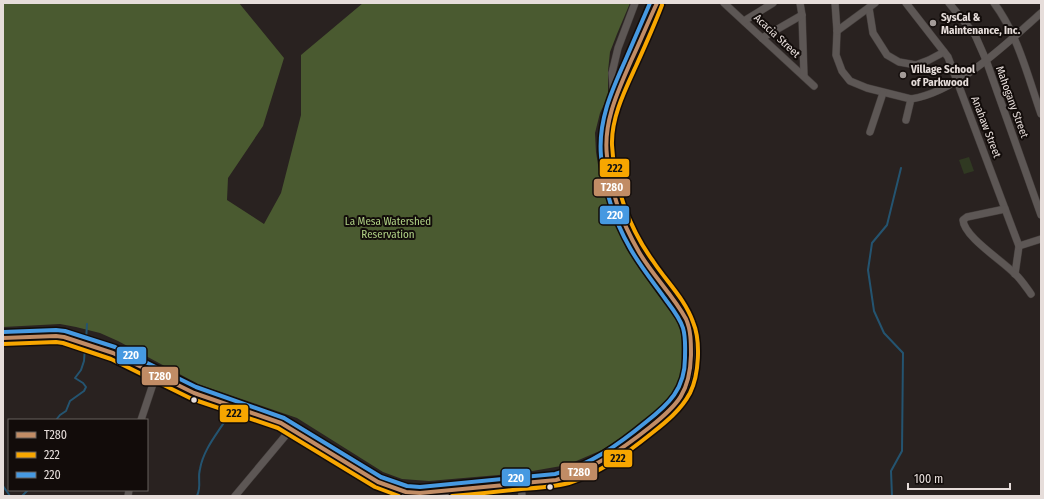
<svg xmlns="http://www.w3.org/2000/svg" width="1044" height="499" viewBox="0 0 1044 499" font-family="'Fira Sans Condensed',sans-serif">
	<rect width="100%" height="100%" fill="#292220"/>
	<!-- green -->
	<path fill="#303922" d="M 969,157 L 974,171 L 964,174 L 959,160 Z"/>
	<!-- forest -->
	<path fill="#4a5a30" d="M 3,3 L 239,3 L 284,58 L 263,126 L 228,178 L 227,200 L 264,224 L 281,193 L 301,115 L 301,55 L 363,3 L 630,3 L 617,34 L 610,52 L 608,71 L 608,96 L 600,113 L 595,133 L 596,152 L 599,171 L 612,216 L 626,248 L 640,270 L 679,324 L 683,345 L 682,372 L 678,386 L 671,397 L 660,407 L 633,430 L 602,450 L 567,465 L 521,473 L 429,481 L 402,479 L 383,472 L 297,418 L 198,384 L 118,341 L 100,333 L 76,327 L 60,324 L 3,327 Z"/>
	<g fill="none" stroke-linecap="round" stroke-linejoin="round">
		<!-- stream -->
		<g stroke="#245470" stroke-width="2">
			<path d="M 86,341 L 87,324"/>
			<path d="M 56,420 L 60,415 L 66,411 L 70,401 L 84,391 L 86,387 L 83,383 L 75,378 L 81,370 L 84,361 L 85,347"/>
			<path d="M 3,486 L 10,496"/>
			<path d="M 22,496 L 28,490"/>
			<path d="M 197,496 C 202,485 197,479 200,469 C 204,446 222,429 232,409"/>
			<path d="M 892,496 L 891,471 L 902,451 L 903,353 L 884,333 L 874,311 L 868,270 L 872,243 L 887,225 L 901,168"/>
		</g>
		<defs>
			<g id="street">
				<path d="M 724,3 L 814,86"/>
				<path d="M 800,3 L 802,15 L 804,76"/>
				<path d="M 835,3 L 837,31 L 836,55 L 842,71 L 850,81 L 867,88 L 911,99"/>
				<path d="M 906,3 L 948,57 L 1019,246 L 1015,274"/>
				<path d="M 949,3 L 975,35 L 986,60 L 1041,215"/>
				<path d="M 994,3 C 1018,35 1028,77 1041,114"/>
				<path d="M 869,8 L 873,33 L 887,55 L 899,62 L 916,65 L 929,60 L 944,52"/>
				<path d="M 744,21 L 773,3"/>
				<path d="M 837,31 L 875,3"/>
				<path d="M 762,38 L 802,15"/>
				<path d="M 614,99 L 612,73 L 618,48 L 635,3"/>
				<path d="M 906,120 L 911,99 C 957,92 1006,44 1041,13"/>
				<path d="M 870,132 L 883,93"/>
				<path d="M 1005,209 L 967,217 L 963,220 C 964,237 1003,261 1015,274 C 1021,279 1026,287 1031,294"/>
				<path d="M 1019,246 L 1041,239"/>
				<path d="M 141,420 L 156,375"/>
				<path d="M 521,483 L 522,496"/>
				<path d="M 128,496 L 129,490"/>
				<path d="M 235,496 L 291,429"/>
			</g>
			<path id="primary" d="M 3,338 L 56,336 L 64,337 L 96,347 L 113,353 L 194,393 L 281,423 L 378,482 L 406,492 L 420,493 L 556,480 C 589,473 621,451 647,429 C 666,414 686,399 690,373 C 691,367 691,361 691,355 C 692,343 691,330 686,320 C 672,293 649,271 635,245 C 619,218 607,176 606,144 C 605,121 616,99 624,78 C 635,53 646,28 657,3"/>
		</defs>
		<!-- street casing -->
		<use href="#street" stroke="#443e3c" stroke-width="8"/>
		<!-- primary casing -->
		<use href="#primary" stroke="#443e3c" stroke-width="12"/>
		<!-- street -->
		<use href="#street" stroke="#5d5755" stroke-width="7"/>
		<!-- primary -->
		<use href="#primary" stroke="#655c58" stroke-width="10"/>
		<defs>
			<path id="bus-1" d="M 3,338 L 56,336 L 64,337 L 113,353 L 194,393 L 281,423 L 378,482 L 406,492 L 420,493 L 556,480 C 592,470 621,450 650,427 C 678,405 690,392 691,355 C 691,343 691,330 686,319 C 673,295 653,276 639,252 C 622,223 610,190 607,156 C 603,122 618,91 631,61 C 640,42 648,22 657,3"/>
			<g id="bus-2">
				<path d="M 3,344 L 56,342 L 63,343 L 111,359 L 192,399 L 278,428 L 375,487 L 399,496"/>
				<path d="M 452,496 C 475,494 498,492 521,489 C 537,488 553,487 569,483 C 600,473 627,453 652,433 C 666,422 681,410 690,393 C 699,375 701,341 693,322 C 685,299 666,281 653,261 C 629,228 614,186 612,145 C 611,118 625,90 636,66 C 645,46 654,26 662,5"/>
			</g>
			<path id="bus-3" d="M 3,332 L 56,330 L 65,331 L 115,347 L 196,387 L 284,418 L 381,477 L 407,486 L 420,487 L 555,474 C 590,465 618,445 646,422 C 669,404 685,389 685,358 C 685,348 686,338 683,328 C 680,318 672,308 666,300 C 654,283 640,266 630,248 C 614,220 604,188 601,156 C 598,122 611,92 625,61 C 633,42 642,22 650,3"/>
		</defs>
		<!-- bus-1 casing -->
		<use href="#bus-1" stroke="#120c0a" stroke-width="7"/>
		<!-- bus-2 casing -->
		<use href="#bus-2" stroke="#120c0a" stroke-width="7"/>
		<!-- bus-3 casing -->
		<use href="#bus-3" stroke="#120c0a" stroke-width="7"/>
		<!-- bus-1 -->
		<use href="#bus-1" stroke="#c18c65" stroke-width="4"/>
		<!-- bus-2 -->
		<use href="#bus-2" stroke="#f7a600" stroke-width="4"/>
		<!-- bus-3 -->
		<use href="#bus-3" stroke="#4699e1" stroke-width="4"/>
	</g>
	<!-- markers -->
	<g fill="#a49c99" stroke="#120c0a" stroke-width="1.5">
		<circle cx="933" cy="23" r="4"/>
		<circle cx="903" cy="75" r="4"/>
	</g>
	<g fill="#e6ddda" stroke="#120c0a" stroke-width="1.5">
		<circle cx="194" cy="400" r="3.5"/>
		<circle cx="550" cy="487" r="3.5"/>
	</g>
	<g text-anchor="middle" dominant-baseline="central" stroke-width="4" stroke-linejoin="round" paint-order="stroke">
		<!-- poi labels -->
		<g font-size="11" font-weight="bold" fill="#e6ddda" stroke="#120c0a" text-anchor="start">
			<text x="941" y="17">SysCal &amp;<tspan x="941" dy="13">Maintenance, Inc.</tspan></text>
			<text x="911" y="69">Village School<tspan x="911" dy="13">of Parkwood</tspan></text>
		</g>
		<!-- street labels -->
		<g font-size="11" fill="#e6ddda" stroke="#120c0a">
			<text transform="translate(777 36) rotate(43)">Acacia Street</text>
			<text transform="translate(1012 102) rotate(70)">Mahogany Street</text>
			<text transform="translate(986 127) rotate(69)">Anahaw Street</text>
		</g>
		<!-- park labels -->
		<g font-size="11" fill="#b0d185" stroke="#120c0a">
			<text x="388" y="221">La Mesa Watershed<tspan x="388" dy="13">Reservation</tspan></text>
		</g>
	</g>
	<g stroke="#120c0a" stroke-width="1.5">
		<rect x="599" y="158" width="31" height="20" rx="4" fill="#f7a600"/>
		<rect x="593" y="178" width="38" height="19" rx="4" fill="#c18c65"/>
		<rect x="599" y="205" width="31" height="20" rx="4" fill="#4699e1"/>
		<rect x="116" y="346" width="31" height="19" rx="4" fill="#4699e1"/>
		<rect x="141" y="366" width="38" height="20" rx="4" fill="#c18c65"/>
		<rect x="219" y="404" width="30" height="19" rx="4" fill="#f7a600"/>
		<rect x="603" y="449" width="30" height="19" rx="4" fill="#f7a600"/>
		<rect x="560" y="462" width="38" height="19" rx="4" fill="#c18c65"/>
		<rect x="501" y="468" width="30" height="19" rx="4" fill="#4699e1"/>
	</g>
	<g font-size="11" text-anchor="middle" font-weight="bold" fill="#fff">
		<text x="612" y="191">T280</text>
		<text x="615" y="219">220</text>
		<text x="131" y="359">220</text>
		<text x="160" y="380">T280</text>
		<text x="579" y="476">T280</text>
		<text x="516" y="482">220</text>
	</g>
	<g font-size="11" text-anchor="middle" font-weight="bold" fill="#111">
		<text x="615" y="172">222</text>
		<text x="234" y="417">222</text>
		<text x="618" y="462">222</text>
	</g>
	<!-- border -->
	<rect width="1044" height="499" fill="none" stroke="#e6ddda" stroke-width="8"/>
	<!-- legend -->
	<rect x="8" y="419" width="140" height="72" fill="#120c0a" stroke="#67605d"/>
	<rect x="16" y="432" width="20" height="6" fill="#c18c65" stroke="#67605d"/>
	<text x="44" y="439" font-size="12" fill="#e6ddda">T280</text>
	<rect x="16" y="452" width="20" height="6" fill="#f7a600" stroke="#67605d"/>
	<text x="44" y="459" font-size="12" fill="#e6ddda">222</text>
	<rect x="16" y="472" width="20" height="6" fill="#4699e1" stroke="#67605d"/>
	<text x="44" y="479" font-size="12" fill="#e6ddda">220</text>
	<!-- scale -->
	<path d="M908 483v6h102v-6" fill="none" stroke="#e6ddda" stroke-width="2"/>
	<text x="914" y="483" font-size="12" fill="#e6ddda" stroke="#120c0a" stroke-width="3" paint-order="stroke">100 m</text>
</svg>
